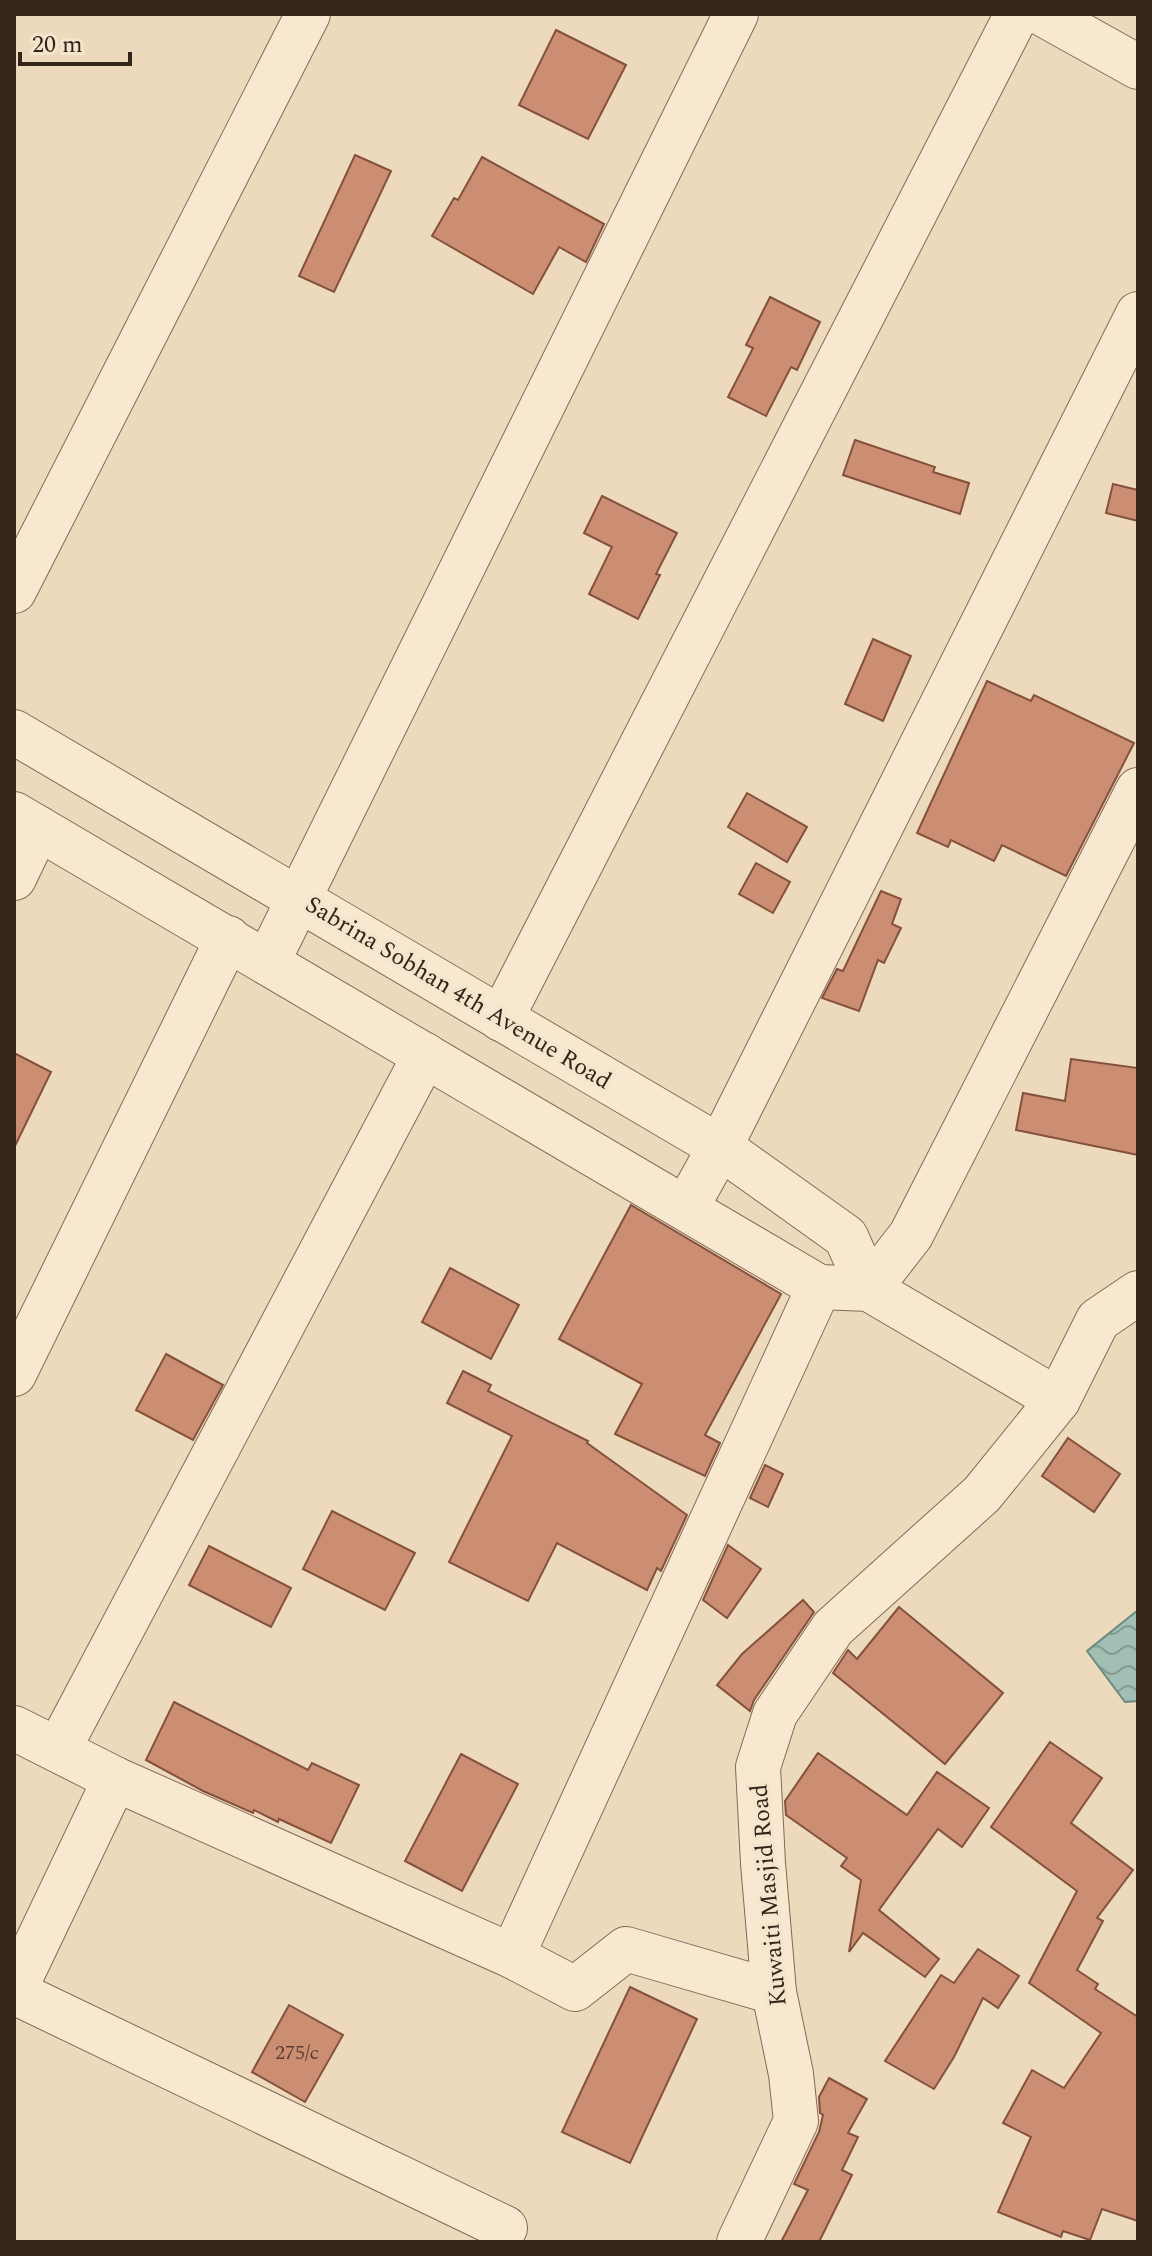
<svg xmlns="http://www.w3.org/2000/svg" width="1152" height="2256" viewBox="0 0 1152 2256" font-family="Spectral,serif">
	<defs>
		<pattern id="water-waves" width="16" height="10" patternUnits="userSpaceOnUse" patternTransform="scale(2)"><rect width="16" height="10" fill="#a1bfb3"/><path d="M0 5q4-4 8 0t8 0" fill="none" stroke="#849b91"/></pattern>
	</defs>
	<rect width="100%" height="100%" fill="#eddabd"/>
	<!-- water -->
	<path fill="url(#water-waves)" stroke="#698c7f" stroke-width="2" d="M 1138,1610 L 1138,1701 L 1125,1702 L 1087,1651 Z"/>
	<!-- building -->
	<g fill="#cb8e73" stroke="#84513d" stroke-width="2">
		<path d="M 556,30 L 626,65 L 588,139 L 519,105 Z"/>
		<path d="M 355,155 L 391,171 L 334,292 L 299,276 Z"/>
		<path d="M 482,157 L 604,224 L 586,262 L 559,247 L 533,294 L 432,236 L 454,198 L 458,200 Z"/>
		<path d="M 770,297 L 820,322 L 797,370 L 791,367 L 766,416 L 728,397 L 753,348 L 746,345 Z"/>
		<path d="M 855,440 L 935,467 L 933,472 L 969,483 L 960,514 L 843,475 Z"/>
		<path d="M 1113,484 L 1138,490 L 1138,521 L 1106,513 Z"/>
		<path d="M 602,496 L 677,533 L 656,574 L 660,575 L 638,619 L 589,594 L 612,547 L 584,533 Z"/>
		<path d="M 873,639 L 911,656 L 883,721 L 845,704 Z"/>
		<path d="M 987,681 L 1031,701 L 1034,695 L 1134,743 L 1066,876 L 1002,845 L 994,861 L 951,840 L 948,847 L 917,833 Z"/>
		<path d="M 747,793 L 807,827 L 787,862 L 728,827 Z"/>
		<path d="M 756,863 L 790,882 L 773,913 L 739,894 Z"/>
		<path d="M 881,891 L 901,899 L 892,924 L 901,928 L 884,963 L 878,960 L 859,1011 L 822,998 L 837,969 L 843,971 Z"/>
		<path d="M 14,1053 L 51,1072 L 14,1148 Z"/>
		<path d="M 1071,1059 L 1138,1068 L 1138,1155 L 1016,1130 L 1023,1093 L 1065,1101 Z"/>
		<path d="M 631,1205 L 781,1294 L 705,1435 L 720,1443 L 705,1476 L 615,1434 L 642,1384 L 559,1339 Z"/>
		<path d="M 450,1268 L 519,1305 L 491,1359 L 422,1322 Z"/>
		<path d="M 166,1354 L 223,1385 L 193,1440 L 136,1410 Z"/>
		<path d="M 463,1371 L 491,1385 L 488,1391 L 588,1441 L 587,1443 L 687,1515 L 661,1571 L 657,1568 L 647,1590 L 557,1543 L 528,1601 L 449,1562 L 512,1436 L 447,1403 Z"/>
		<path d="M 1068,1438 L 1120,1474 L 1094,1512 L 1042,1476 Z"/>
		<path d="M 765,1465 L 783,1474 L 768,1507 L 750,1498 Z"/>
		<path d="M 332,1511 L 415,1553 L 385,1610 L 303,1569 Z"/>
		<path d="M 728,1545 L 761,1569 L 727,1618 L 703,1600 Z"/>
		<path d="M 209,1546 L 291,1588 L 271,1627 L 189,1585 Z"/>
		<path d="M 803,1600 L 814,1612 L 754,1700 L 750,1711 L 717,1685 L 742,1654 Z"/>
		<path d="M 899,1607 L 1003,1693 L 945,1764 L 833,1673 L 848,1650 L 857,1659 Z"/>
		<path d="M 174,1702 L 308,1770 L 312,1763 L 359,1785 L 331,1843 L 279,1819 L 278,1822 L 254,1810 L 253,1813 L 203,1791 L 146,1760 Z"/>
		<path d="M 1050,1742 L 1102,1778 L 1071,1823 L 1133,1870 L 1097,1918 L 1103,1921 L 1077,1970 L 1098,1984 L 1095,1989 L 1138,2017 L 1138,2221 L 1102,2209 L 1090,2240 L 1063,2231 L 1061,2237 L 998,2212 L 1031,2137 L 1003,2123 L 1032,2070 L 1064,2088 L 1101,2033 L 1029,1983 L 1077,1891 L 991,1827 Z"/>
		<path d="M 818,1753 L 907,1815 L 937,1772 L 989,1808 L 962,1847 L 938,1829 L 879,1910 L 939,1959 L 925,1977 L 863,1933 L 849,1952 L 861,1880 L 841,1866 L 847,1858 L 786,1815 L 785,1801 Z"/>
		<path d="M 461,1754 L 518,1784 L 462,1891 L 405,1861 Z"/>
		<path d="M 978,1949 L 1019,1976 L 998,2008 L 983,1998 L 954,2057 L 934,2089 L 885,2061 L 941,1975 L 954,1983 Z"/>
		<path d="M 630,1987 L 697,2019 L 630,2163 L 562,2132 Z"/>
		<path d="M 289,2005 L 343,2035 L 305,2102 L 252,2072 Z"/>
		<path d="M 829,2078 L 867,2099 L 848,2133 L 858,2137 L 842,2170 L 852,2175 L 819,2242 L 781,2242 L 808,2190 L 794,2184 L 819,2132 L 823,2115 L 820,2113 L 819,2097 Z"/>
	</g>
	<g fill="none" stroke-linecap="round" stroke-linejoin="round">
		<defs>
			<g id="minor">
				<path d="M 1043,14 L 1138,67"/>
				<path d="M 14,591 L 308,14"/>
				<path d="M 14,732 L 720,1147 L 846,1237 L 869,1289"/>
				<path d="M 14,814 L 819,1287 L 869,1289 L 1058,1400"/>
				<path d="M 14,878 L 38,828"/>
				<path d="M 268,961 L 736,14"/>
				<path d="M 501,1019 L 1017,14"/>
				<path d="M 686,1208 L 720,1147 L 1138,314"/>
				<path d="M 869,1289 L 911,1235 L 1138,790"/>
				<path d="M 14,1374 L 228,938"/>
				<path d="M 14,1728 L 115,1779 L 512,1956 L 575,1989 L 626,1949 L 774,1992"/>
				<path d="M 58,1750 L 425,1055"/>
				<path d="M 512,1956 L 819,1287"/>
				<path d="M 14,1991 L 115,1779"/>
				<path d="M 14,1992 L 505,2228"/>
				<path d="M 739,2242 L 796,2121 L 791,2074 L 774,1992 L 763,1863 L 758,1767 L 775,1714 L 833,1628 L 982,1494 L 1058,1400 L 1098,1320 L 1138,1293"/>
			</g>
		</defs>
		<!-- minor casing -->
		<use href="#minor" stroke="#856a57" stroke-width="46"/>
		<!-- minor -->
		<use href="#minor" stroke="#f8e8d0" stroke-width="44"/>
	</g>
	<g text-anchor="middle" dominant-baseline="central" stroke-width="7" stroke-linejoin="round" paint-order="stroke">
		<!-- number labels -->
		<g font-size="20" fill="#5a3f31">
			<text x="297" y="2053">275/c</text>
		</g>
		<!-- street labels -->
		<g font-size="24" fill="#34251b" stroke="#f5e5cd">
			<text transform="translate(458 993) rotate(31)">Sabrina Sobhan 4th Avenue Road</text>
			<text transform="translate(769 1895) rotate(-95)">Kuwaiti Masjid Road</text>
		</g>
	</g>
	<!-- border -->
	<rect width="1152" height="2256" fill="none" stroke="#34251b" stroke-width="32"/>
	<!-- scale -->
	<path d="M20 52v12h110v-12" fill="none" stroke="#34251b" stroke-width="4"/>
	<text x="32" y="52" font-size="24" fill="#34251b" stroke="#f5e5cd" stroke-width="6" paint-order="stroke">20 m</text>
</svg>
